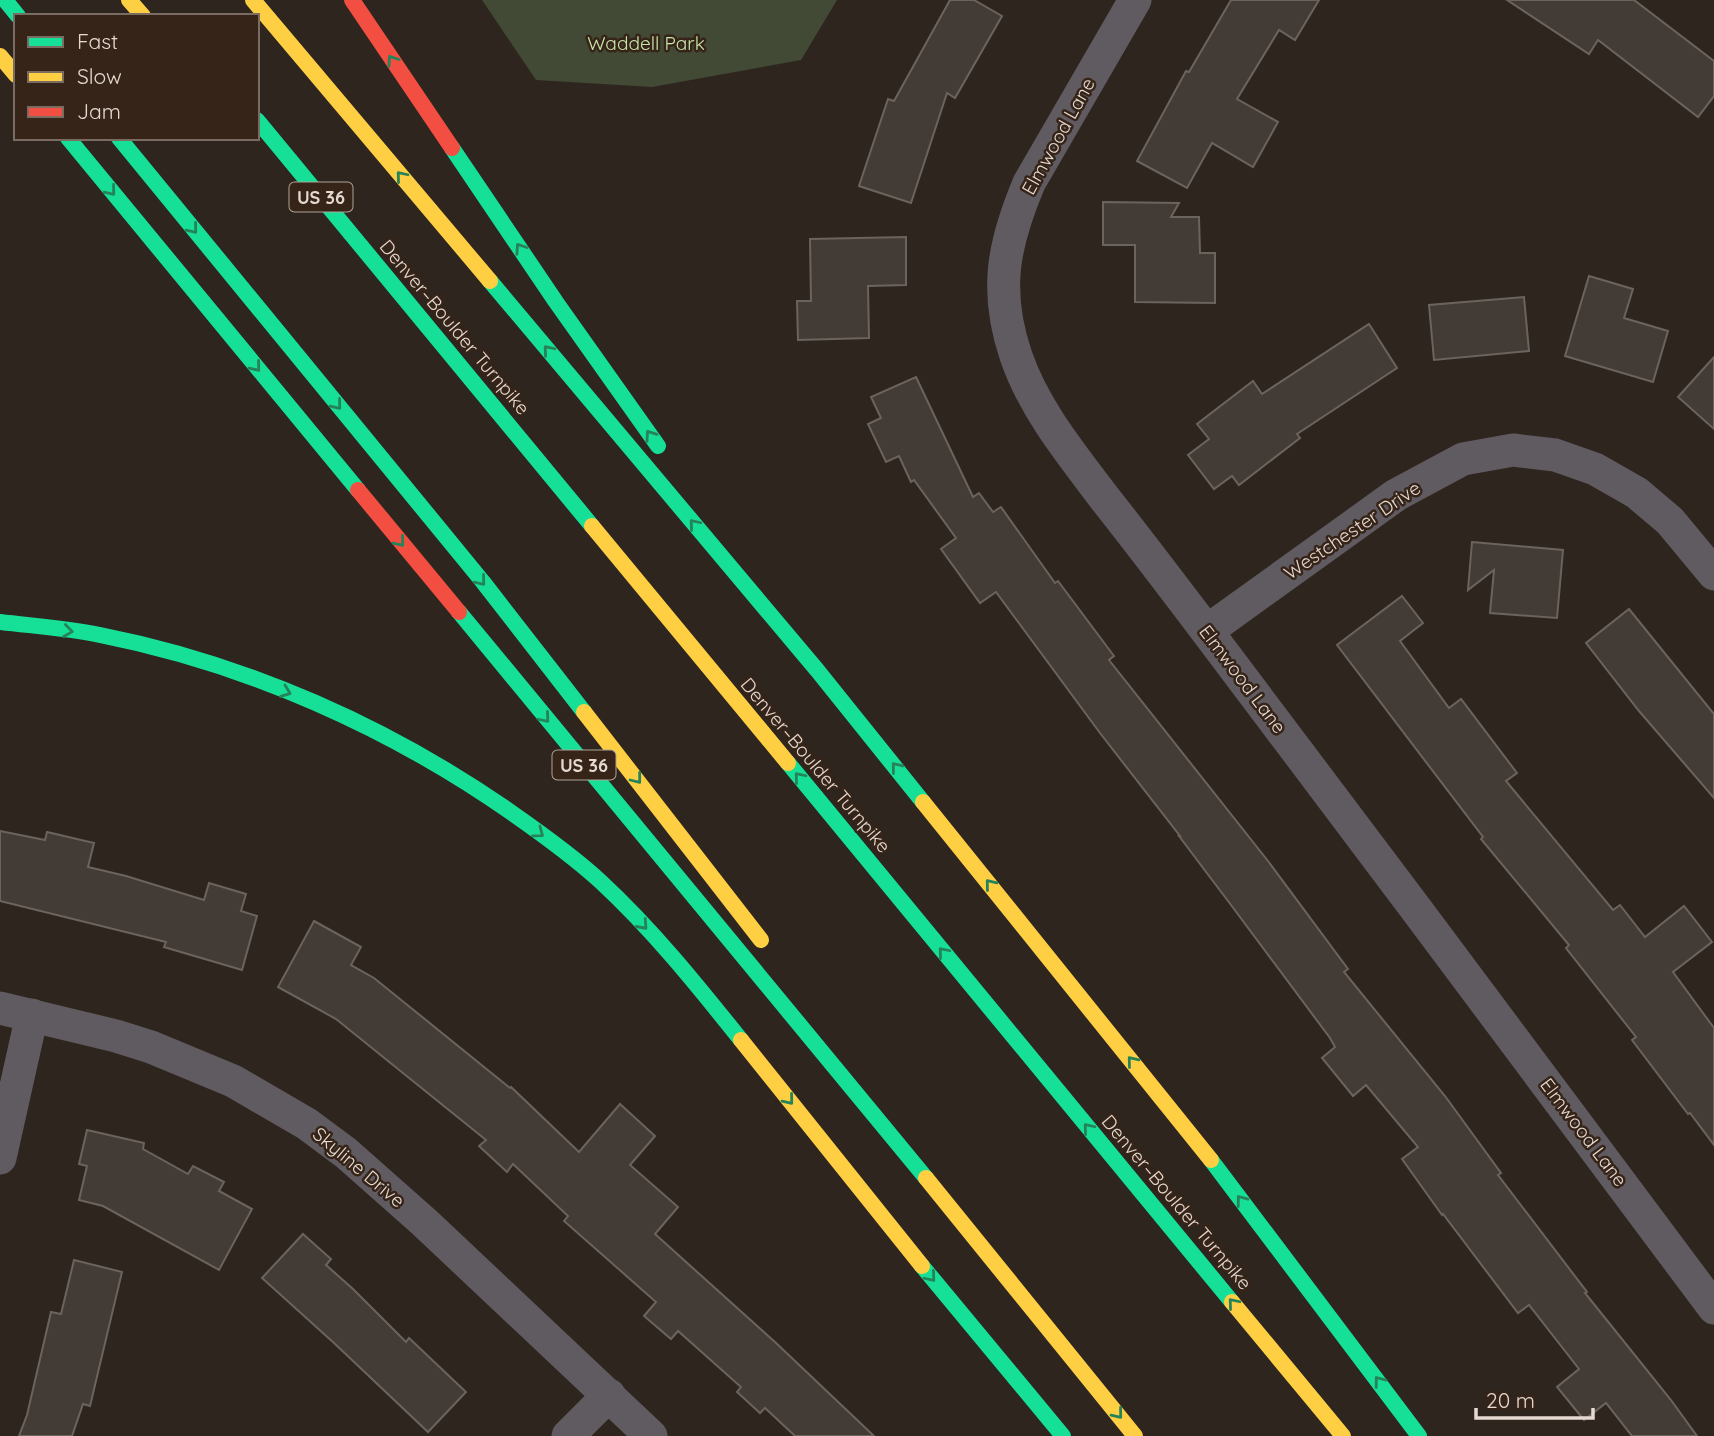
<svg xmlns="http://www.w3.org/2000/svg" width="1714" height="1436" viewBox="0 0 1714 1436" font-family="Quicksand,sans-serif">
	<rect width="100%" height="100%" fill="#2e251e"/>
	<!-- green -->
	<path fill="#424a36" d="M 482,0 L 837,0 L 801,60 L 652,87 L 536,80 Z"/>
	<!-- building -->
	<g fill="#433c36" stroke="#6b635d" stroke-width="2">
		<path d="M 950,0 L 974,0 L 1002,16 L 955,98 L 947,93 L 911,203 L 859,186 L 888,99 L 894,101 Z"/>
		<path d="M 1231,0 L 1319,0 L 1295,40 L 1279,30 L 1237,99 L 1278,122 L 1253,167 L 1212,143 L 1187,188 L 1137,161 L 1186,71 L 1189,72 Z"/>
		<path d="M 1507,0 L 1634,0 L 1714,61 L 1714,96 L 1698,117 L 1598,40 L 1589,54 Z"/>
		<path d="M 1103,202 L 1179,203 L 1171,217 L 1199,217 L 1200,253 L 1215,253 L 1215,303 L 1135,302 L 1135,245 L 1103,245 Z"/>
		<path d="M 906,237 L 906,285 L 868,286 L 869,338 L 798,340 L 797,301 L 811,301 L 810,239 Z"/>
		<path d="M 1589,276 L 1633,289 L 1624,318 L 1668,331 L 1653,382 L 1565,356 Z"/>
		<path d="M 1524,297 L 1529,351 L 1434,360 L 1429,305 Z"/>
		<path d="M 1369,324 L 1397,368 L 1297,434 L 1300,438 L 1239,485 L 1232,476 L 1214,489 L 1188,455 L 1209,439 L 1197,424 L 1253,381 L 1262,394 Z"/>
		<path d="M 1714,357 L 1714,429 L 1678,397 Z"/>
		<path d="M 916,377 L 973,497 L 979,493 L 993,512 L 1001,507 L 1055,583 L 1058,581 L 1114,656 L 1109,660 L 1268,861 L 1348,969 L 1344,972 L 1445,1096 L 1501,1173 L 1498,1175 L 1587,1292 L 1585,1293 L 1671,1400 L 1697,1436 L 1632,1436 L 1606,1403 L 1584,1420 L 1557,1387 L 1579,1369 L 1529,1305 L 1518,1313 L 1443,1214 L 1442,1215 L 1402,1159 L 1418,1147 L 1366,1085 L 1353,1096 L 1322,1058 L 1335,1047 L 1330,1038 L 1231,905 L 1179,836 L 1180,836 L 1100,733 L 996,592 L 980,603 L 941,549 L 956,538 L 914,480 L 911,482 L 899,456 L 886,462 L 868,424 L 881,418 L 871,397 Z"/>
		<path d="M 1472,542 L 1563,550 L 1557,618 L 1490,613 L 1494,570 L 1468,590 Z"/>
		<path d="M 1402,596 L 1423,623 L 1400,641 L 1449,708 L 1461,699 L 1517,773 L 1506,781 L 1613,910 L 1620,905 L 1645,937 L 1684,906 L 1712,942 L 1673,972 L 1714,1028 L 1714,1145 L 1690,1113 L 1688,1114 L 1632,1040 L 1636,1037 L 1566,948 L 1569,945 L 1481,839 L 1483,837 L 1337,645 Z"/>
		<path d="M 1629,609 L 1714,714 L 1714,798 L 1639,711 L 1586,643 Z"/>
		<path d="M 0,831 L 45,840 L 47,832 L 94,843 L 88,867 L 126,876 L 204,900 L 209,883 L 246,894 L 241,911 L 257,916 L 242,970 L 164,947 L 166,942 L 0,901 Z"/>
		<path d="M 314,921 L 361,947 L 351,965 L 374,978 L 510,1088 L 511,1087 L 579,1152 L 620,1104 L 655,1136 L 630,1165 L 678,1207 L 655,1234 L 775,1342 L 874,1436 L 795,1436 L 765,1408 L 760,1413 L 737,1392 L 741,1387 L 678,1331 L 671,1339 L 644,1316 L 656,1302 L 564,1221 L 568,1216 L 513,1164 L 507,1172 L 479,1146 L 486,1140 L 336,1019 L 278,987 Z"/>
		<path d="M 87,1130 L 144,1143 L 143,1149 L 188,1174 L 193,1166 L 224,1182 L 219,1191 L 252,1209 L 219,1270 L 103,1206 L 79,1200 L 87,1166 L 79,1164 Z"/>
		<path d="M 303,1234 L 331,1259 L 326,1265 L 353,1289 L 406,1342 L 409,1338 L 466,1392 L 428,1432 L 334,1343 L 262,1278 Z"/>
		<path d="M 74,1260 L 122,1272 L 90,1406 L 83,1404 L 72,1436 L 19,1436 L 27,1415 L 51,1312 L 61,1314 Z"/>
	</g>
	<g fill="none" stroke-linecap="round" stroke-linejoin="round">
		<!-- street -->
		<g stroke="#605b61" stroke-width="33">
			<path d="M 1135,0 L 1029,183 C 1003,245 994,291 1016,356 C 1034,409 1072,455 1106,500 C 1144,548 1181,597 1218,646 C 1384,866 1550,1087 1714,1308"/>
			<path d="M 1207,631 L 1396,495 L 1463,459 L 1513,450 L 1555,455 L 1595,469 L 1637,493 L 1670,521 L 1714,574"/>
			<path d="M 0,1008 L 116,1036 L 151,1047 L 233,1081 L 307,1124 L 346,1153 L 424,1222 L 651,1436"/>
			<path d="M 0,1158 L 32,1015"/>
			<path d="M 568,1436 L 609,1395"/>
		</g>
		<!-- fast -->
		<g stroke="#16e098" stroke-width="16">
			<path d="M 5,0 L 18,16"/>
			<path d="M 257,120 L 592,526"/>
			<path d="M 68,138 L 358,490"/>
			<path d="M 119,138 L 483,582 L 584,712"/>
			<path d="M 452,148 L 556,302 L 658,446"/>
			<path d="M 490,281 L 817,670 L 923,802"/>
			<path d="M 459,612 L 926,1178"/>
			<path d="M 0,622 C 33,626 67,628 100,635 C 247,664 389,727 512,813 C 542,834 573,856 600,881 C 652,929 697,985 741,1040"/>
			<path d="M 788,763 L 1232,1302"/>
			<path d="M 1211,1160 L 1419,1436"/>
			<path d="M 922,1266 L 1063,1436"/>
		</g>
		<!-- slow -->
		<g stroke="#ffcf43" stroke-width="16">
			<path d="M 129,0 L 143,16"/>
			<path d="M 253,0 L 490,281"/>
			<path d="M 0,56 L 16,75"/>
			<path d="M 592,526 L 788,763"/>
			<path d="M 584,712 L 761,940"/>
			<path d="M 923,802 L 1211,1160"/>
			<path d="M 741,1040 L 922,1266"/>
			<path d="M 926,1178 L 1135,1436"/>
			<path d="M 1232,1302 L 1343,1436"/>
		</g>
		<!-- jam -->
		<g stroke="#f24e42" stroke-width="16">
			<path d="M 352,0 L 452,148"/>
			<path d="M 358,490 L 459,612"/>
		</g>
	</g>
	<!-- one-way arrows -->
	<defs><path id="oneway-chevron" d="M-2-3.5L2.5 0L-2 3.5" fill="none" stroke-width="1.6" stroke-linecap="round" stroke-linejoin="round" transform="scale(1.75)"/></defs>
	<g stroke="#268258">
		<use href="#oneway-chevron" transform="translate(392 60) rotate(-124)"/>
		<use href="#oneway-chevron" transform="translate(401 176) rotate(-130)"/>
		<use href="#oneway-chevron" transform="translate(111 191) rotate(51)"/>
		<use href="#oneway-chevron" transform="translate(193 229) rotate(51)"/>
		<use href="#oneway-chevron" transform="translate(520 248) rotate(-124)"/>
		<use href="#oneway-chevron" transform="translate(548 350) rotate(-130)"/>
		<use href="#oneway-chevron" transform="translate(256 367) rotate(51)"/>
		<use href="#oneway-chevron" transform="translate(337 405) rotate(51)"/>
		<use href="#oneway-chevron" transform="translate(650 435) rotate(-125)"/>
		<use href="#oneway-chevron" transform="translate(694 524) rotate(-130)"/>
		<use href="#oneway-chevron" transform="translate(400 542) rotate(51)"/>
		<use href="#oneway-chevron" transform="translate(481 581) rotate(51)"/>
		<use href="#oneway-chevron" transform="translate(68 631) rotate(8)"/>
		<use href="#oneway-chevron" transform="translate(286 692) rotate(21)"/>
		<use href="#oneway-chevron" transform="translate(545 718) rotate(50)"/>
		<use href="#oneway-chevron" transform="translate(896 767) rotate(-129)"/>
		<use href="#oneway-chevron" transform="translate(799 777) rotate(-130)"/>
		<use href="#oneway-chevron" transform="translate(637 779) rotate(52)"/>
		<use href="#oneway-chevron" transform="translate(539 833) rotate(37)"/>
		<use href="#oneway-chevron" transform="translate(990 884) rotate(-129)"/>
		<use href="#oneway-chevron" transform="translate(643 925) rotate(48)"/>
		<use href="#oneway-chevron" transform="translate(943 952) rotate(-130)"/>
		<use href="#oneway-chevron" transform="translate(1132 1061) rotate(-129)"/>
		<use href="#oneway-chevron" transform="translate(789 1100) rotate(51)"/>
		<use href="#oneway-chevron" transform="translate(1088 1128) rotate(-130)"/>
		<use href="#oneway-chevron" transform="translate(1241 1200) rotate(-127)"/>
		<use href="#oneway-chevron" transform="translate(931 1277) rotate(50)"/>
		<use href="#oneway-chevron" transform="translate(1233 1303) rotate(-130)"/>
		<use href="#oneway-chevron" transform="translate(1379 1381) rotate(-127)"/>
		<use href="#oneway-chevron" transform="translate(1118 1414) rotate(51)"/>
	</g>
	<g text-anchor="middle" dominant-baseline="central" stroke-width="5" stroke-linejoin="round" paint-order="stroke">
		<!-- shield labels -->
		<g fill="#352417" stroke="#b0a399" stroke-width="2">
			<rect x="289.5" y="182.5" width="63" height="29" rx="5"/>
			<rect x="552.5" y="750.5" width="63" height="29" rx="5"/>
		</g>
		<g font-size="18" font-weight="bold" fill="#e5d9d1">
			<text x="321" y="197">US 36</text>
			<text x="584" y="765">US 36</text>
		</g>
		<!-- park labels -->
		<g font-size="19" fill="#c9e6ac" stroke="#352417">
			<text x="646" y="43">Waddell Park</text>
		</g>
		<!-- street labels -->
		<g font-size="19" fill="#e5d9d1" stroke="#352417">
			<text transform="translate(1058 136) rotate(-61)">Elmwood Lane</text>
			<text transform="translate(455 327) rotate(50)">Denver–Boulder Turnpike</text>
			<text transform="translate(1352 530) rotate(-34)">Westchester Drive</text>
			<text transform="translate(1243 679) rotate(53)">Elmwood Lane</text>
			<text transform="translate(816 765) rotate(50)">Denver–Boulder Turnpike</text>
			<text transform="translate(1584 1132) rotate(53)">Elmwood Lane</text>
			<text transform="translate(359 1167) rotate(40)">Skyline Drive</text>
			<text transform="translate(1177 1202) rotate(50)">Denver–Boulder Turnpike</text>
		</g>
	</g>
	<!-- legend -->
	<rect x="14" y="14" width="245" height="126" fill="#352417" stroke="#7b6c61" stroke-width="2"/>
	<rect x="28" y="37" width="35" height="10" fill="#16e098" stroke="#7b6c61" stroke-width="2"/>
	<text x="77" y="49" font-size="21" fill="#e5d9d1">Fast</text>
	<rect x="28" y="72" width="35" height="10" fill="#ffcf43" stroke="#7b6c61" stroke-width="2"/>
	<text x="77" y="84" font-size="21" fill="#e5d9d1">Slow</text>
	<rect x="28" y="107" width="35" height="10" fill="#f24e42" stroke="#7b6c61" stroke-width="2"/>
	<text x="77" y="119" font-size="21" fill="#e5d9d1">Jam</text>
	<!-- scale -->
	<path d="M1476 1408v10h117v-10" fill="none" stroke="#e5d9d1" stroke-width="3.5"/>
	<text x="1486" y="1408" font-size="21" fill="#e5d9d1" stroke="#352417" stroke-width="5" paint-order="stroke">20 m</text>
</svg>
